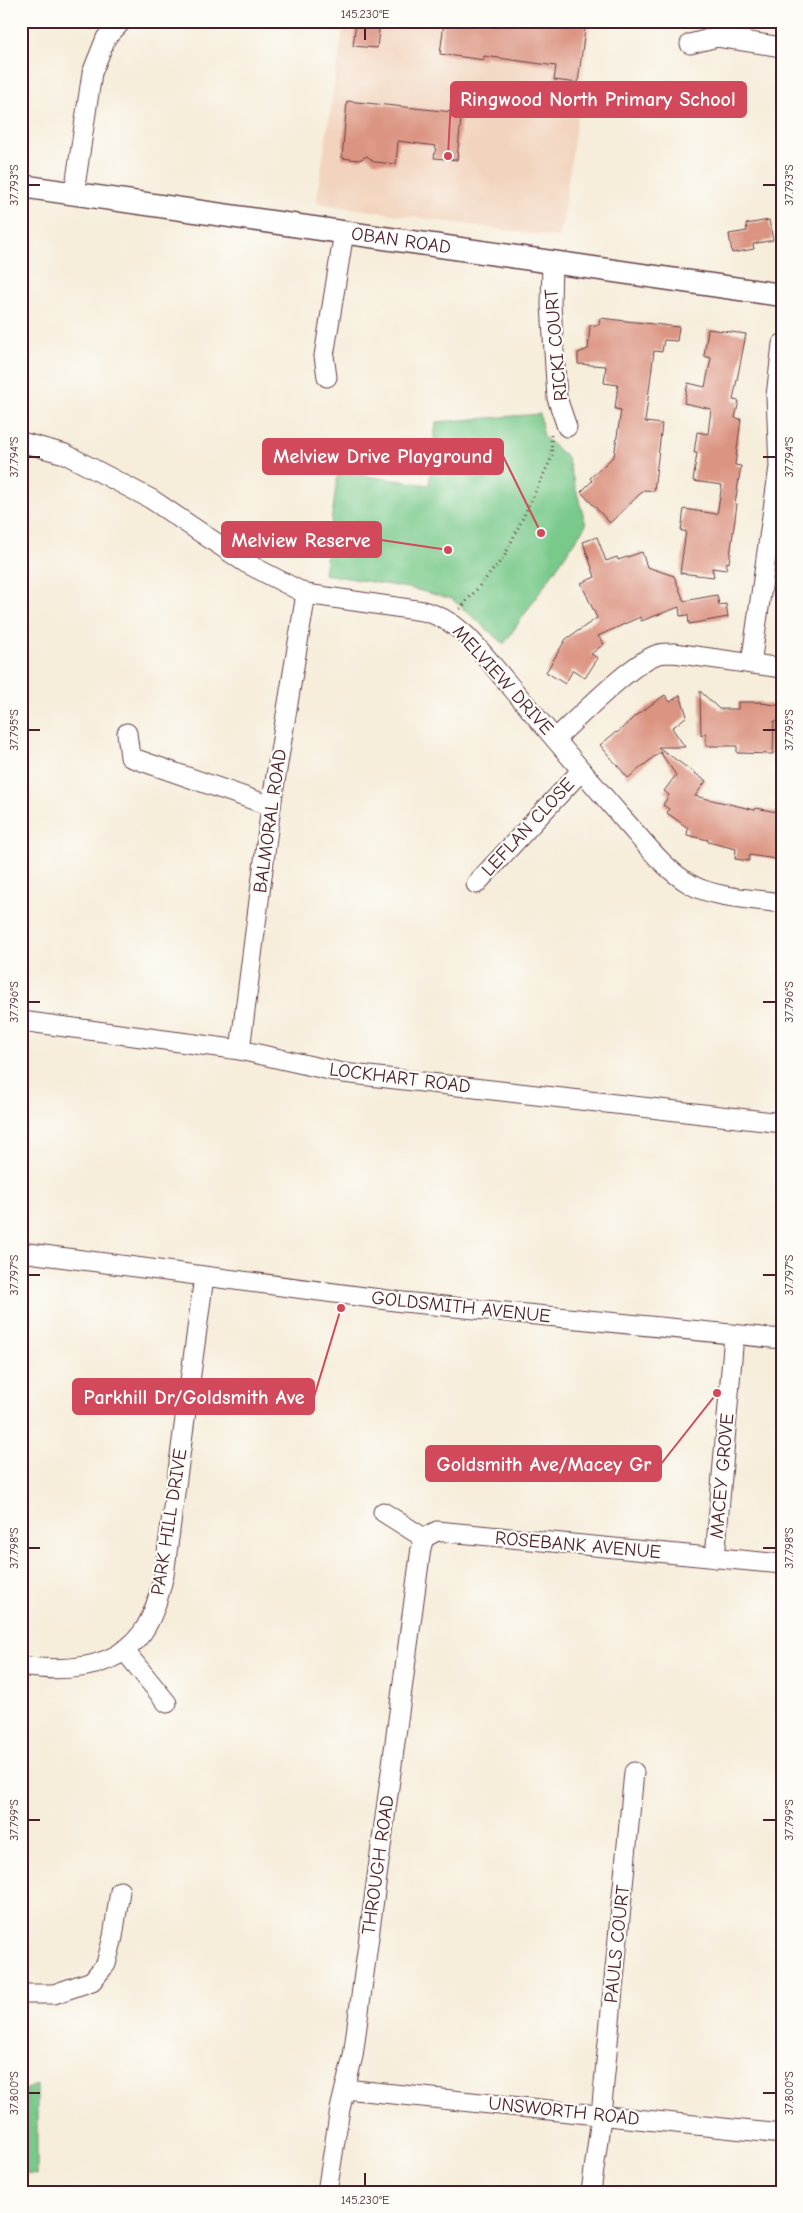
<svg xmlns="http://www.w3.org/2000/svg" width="803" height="2213" viewBox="0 0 803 2213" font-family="'Comic Neue',sans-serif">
	<rect width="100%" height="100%" fill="#fdfcf7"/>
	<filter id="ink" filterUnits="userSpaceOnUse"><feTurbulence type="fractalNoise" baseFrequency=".02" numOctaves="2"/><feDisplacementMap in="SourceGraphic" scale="10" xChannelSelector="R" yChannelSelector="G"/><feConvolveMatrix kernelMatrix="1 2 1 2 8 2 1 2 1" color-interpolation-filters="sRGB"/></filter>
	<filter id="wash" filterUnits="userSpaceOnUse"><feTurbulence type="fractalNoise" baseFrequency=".0096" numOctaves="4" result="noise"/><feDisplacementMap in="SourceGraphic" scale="20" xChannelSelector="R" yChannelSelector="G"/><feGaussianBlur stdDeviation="1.12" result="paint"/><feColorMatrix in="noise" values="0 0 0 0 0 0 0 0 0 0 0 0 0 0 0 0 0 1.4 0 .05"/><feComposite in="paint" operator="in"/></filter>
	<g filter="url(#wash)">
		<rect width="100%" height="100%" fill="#f6edda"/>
		<!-- built -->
		<path fill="#f2d4be" d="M 344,21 L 591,21 L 560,238 L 316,203 Z"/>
		<!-- green -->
		<g fill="#78c98a" stroke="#61745a">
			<path d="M 540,414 L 543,436 L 567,457 L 586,525 L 504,644 L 452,599 L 413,589 L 324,574 L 338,472 L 429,485 L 436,422 Z"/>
			<path d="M 37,2085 L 37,2175 L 21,2173 L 21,2091 Z"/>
		</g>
		<g id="blocks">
			<!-- building -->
			<g fill="#dc9482">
				<path d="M 356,21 L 380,21 L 377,48 L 353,46 Z"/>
				<path d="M 450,21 L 586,21 L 578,83 L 554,80 L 556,66 L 484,56 L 484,60 L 440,54 L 444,23 L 450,23 Z"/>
				<path d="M 347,101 L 453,112 L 453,117 L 461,118 L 457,160 L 434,158 L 436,146 L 398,141 L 396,164 L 374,162 L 367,156 L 359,160 L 342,158 Z"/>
				<path d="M 769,220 L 773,240 L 753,244 L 754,249 L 732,253 L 729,234 L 747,231 L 746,224 Z"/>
				<path d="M 600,318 L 679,327 L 677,341 L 664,340 L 662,352 L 654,351 L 645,422 L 662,424 L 654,491 L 644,490 L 610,523 L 581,492 L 592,481 L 590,478 L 614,456 L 621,410 L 615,409 L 618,385 L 604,383 L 606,366 L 578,364 L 578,353 L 588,349 L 590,325 L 599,325 Z"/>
				<path d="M 708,329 L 746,334 L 733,400 L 739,401 L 735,418 L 741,419 L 735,465 L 741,466 L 735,504 L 737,504 L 729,563 L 727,562 L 726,570 L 712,568 L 714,577 L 680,573 L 686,531 L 681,531 L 684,509 L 717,514 L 722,485 L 693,481 L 697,453 L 694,453 L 697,432 L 708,434 L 711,409 L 684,403 L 688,383 L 705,387 L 711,358 L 704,356 Z"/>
				<path d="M 597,537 L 606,561 L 617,557 L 618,560 L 642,552 L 647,567 L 674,576 L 684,601 L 717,595 L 719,605 L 726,604 L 728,617 L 689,624 L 688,615 L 680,616 L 679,607 L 641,621 L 640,617 L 598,636 L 604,644 L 591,654 L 598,658 L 585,678 L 573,670 L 565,684 L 546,672 L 566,639 L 597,618 L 581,583 L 595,577 L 583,542 Z"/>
				<path d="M 700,691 L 719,709 L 738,709 L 738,702 L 761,702 L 761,703 L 782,706 L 782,722 L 774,721 L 773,754 L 737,753 L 737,746 L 706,746 L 706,733 L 701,736 Z"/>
				<path d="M 665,695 L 670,702 L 680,695 L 687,716 L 672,728 L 685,747 L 658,747 L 706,781 L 695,796 L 755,810 L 756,808 L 782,813 L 782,860 L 749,855 L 749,861 L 735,859 L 736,849 L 708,842 L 708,840 L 687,835 L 688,828 L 667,813 L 669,809 L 663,805 L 669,795 L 664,791 L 676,775 L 660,752 L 628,778 L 600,745 L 616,732 L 617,733 L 635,716 Z"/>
			</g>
		</g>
	</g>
	<g filter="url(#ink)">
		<use href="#blocks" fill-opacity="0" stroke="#643e45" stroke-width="1"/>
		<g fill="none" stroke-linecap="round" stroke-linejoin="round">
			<defs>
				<g id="minor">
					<path d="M 690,44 L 717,37 L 782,47"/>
					<path d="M 74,193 L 92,73 L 106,38 L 122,21"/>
					<path d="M 552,262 L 551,305 L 557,398 L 567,427"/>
					<path d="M 327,377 L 324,356 L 344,232"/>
					<path d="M 21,442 L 65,454 L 151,499 L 246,563 L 306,594 L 423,611 C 461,620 480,651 505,680 C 545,727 584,774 625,821 C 645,843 663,868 690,884 C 713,898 755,899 782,903"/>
					<path d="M 751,664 L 779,467 L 776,396 L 782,344"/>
					<path d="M 127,733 L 130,757 L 271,806"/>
					<path d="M 555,739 C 577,719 634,660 659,654 C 663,653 669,653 674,653 L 782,668"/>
					<path d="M 476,884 L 581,771"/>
					<path d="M 21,1021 L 240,1050 L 343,1073 L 782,1123"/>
					<path d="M 240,1050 L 271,806 L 306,594"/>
					<path d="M 21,1252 L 403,1302 L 782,1339"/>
					<path d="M 383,1512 L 424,1538 L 437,1531 L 782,1564"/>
					<path d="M 715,1558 L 734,1335"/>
					<path d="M 124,1650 L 167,1703"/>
					<path d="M 21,1666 C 63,1672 114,1671 142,1633 C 154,1616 159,1595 164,1575 L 204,1277"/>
					<path d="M 21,1994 L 54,1994 L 92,1981 L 106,1964 L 113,1937 L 120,1891"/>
					<path d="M 345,2089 L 782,2134"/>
					<path d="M 327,2192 L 340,2109 L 353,2056 L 421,1548 L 424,1538"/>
					<path d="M 591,2192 L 600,2125 L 634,1772"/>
				</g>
				<g id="tertiary">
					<path id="s1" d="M 21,186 L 782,295"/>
				</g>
			</defs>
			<!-- minor casing -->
			<use href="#minor" stroke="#643e45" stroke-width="21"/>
			<!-- tertiary casing -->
			<use href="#tertiary" stroke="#643e45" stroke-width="25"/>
			<!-- path -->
			<path stroke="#643e45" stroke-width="3" stroke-dasharray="1 4" stroke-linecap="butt" d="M 460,609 L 504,557 L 552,457 L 551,434"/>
			<!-- minor -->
			<use href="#minor" stroke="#fff" stroke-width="19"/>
			<!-- tertiary -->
			<use href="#tertiary" stroke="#fff" stroke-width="22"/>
		</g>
	</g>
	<!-- ticks -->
	<path fill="none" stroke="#4a1f2b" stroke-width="2" d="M 365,28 L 365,40M 28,185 L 40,185M 763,185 L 776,185M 28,457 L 40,457M 763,457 L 776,457M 28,730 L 40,730M 763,730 L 776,730M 28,1002 L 40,1002M 763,1002 L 776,1002M 28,1275 L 40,1275M 763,1275 L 776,1275M 28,1548 L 40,1548M 763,1548 L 776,1548M 28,1820 L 40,1820M 763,1820 L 776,1820M 28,2093 L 40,2093M 763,2093 L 776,2093M 365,2173 L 365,2186"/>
	<g text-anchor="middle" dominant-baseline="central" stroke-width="4.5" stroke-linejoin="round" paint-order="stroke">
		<!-- street labels -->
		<g font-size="19" fill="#4a1f2b" stroke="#fdfcf7">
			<text stroke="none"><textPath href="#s1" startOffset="384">OBAN ROAD</textPath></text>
			<text transform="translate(556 345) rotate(-95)">RICKI COURT</text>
			<text transform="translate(503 680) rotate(48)">MELVIEW DRIVE</text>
			<text transform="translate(270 821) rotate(-82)">BALMORAL ROAD</text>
			<text transform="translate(528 827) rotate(-47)">LEFLAN CLOSE</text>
			<text transform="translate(400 1078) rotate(7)">LOCKHART ROAD</text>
			<text transform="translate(461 1307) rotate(6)">GOLDSMITH AVENUE</text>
			<text transform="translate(722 1476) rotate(-85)">MACEY GROVE</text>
			<text transform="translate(169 1522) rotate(-81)">PARK HILL DRIVE</text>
			<text transform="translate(578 1545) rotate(5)">ROSEBANK AVENUE</text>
			<text transform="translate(378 1865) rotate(-82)">THROUGH ROAD</text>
			<text transform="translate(617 1944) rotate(-84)">PAULS COURT</text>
			<text transform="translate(564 2111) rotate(6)">UNSWORTH ROAD</text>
		</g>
	</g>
	<!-- callouts -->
	<path fill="none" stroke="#d1495b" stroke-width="2" d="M448 156L451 99M541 533L503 456M448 550L381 540M341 1308L314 1397M717 1393L661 1464"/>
	<g fill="#d1495b" stroke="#fdfcf7" stroke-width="2">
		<circle cx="448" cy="156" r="5"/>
		<circle cx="541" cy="533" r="5"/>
		<circle cx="448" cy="550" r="5"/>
		<circle cx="341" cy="1308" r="5"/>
		<circle cx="717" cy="1393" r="5"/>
	</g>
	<g fill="#d1495b" stroke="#d1495b" stroke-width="2">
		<rect x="451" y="82" width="295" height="35" rx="5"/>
		<rect x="263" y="439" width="240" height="35" rx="5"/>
		<rect x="222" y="522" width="159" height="35" rx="5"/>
		<rect x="73" y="1379" width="241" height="35" rx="5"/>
		<rect x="426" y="1446" width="235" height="35" rx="5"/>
	</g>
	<g font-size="20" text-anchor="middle" font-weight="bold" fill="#fff">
		<text x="598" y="106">Ringwood North Primary School</text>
		<text x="383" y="463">Melview Drive Playground</text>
		<text x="301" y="547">Melview Reserve</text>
		<text x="194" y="1404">Parkhill Dr/Goldsmith Ave</text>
		<text x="544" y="1471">Goldsmith Ave/Macey Gr</text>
	</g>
	<!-- margin -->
	<rect width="803" height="2213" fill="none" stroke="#fdfcf7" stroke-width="55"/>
	<rect x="28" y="28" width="748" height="2158" fill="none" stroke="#4a1f2b" stroke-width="2"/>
	<g font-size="12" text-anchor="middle" fill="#4a1f2b">
		<text x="365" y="18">145.230°E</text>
		<text transform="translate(14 185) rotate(-90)" y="4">37.793°S</text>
		<text transform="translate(789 185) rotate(-90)" y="4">37.793°S</text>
		<text transform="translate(14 457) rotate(-90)" y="4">37.794°S</text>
		<text transform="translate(789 457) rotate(-90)" y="4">37.794°S</text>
		<text transform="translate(14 730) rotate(-90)" y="4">37.795°S</text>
		<text transform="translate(789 730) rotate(-90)" y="4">37.795°S</text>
		<text transform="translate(14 1002) rotate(-90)" y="4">37.796°S</text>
		<text transform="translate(789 1002) rotate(-90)" y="4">37.796°S</text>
		<text transform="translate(14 1275) rotate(-90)" y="4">37.797°S</text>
		<text transform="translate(789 1275) rotate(-90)" y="4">37.797°S</text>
		<text transform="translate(14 1548) rotate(-90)" y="4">37.798°S</text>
		<text transform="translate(789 1548) rotate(-90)" y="4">37.798°S</text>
		<text transform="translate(14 1820) rotate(-90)" y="4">37.799°S</text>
		<text transform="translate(789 1820) rotate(-90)" y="4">37.799°S</text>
		<text transform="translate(14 2093) rotate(-90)" y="4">37.800°S</text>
		<text transform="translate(789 2093) rotate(-90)" y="4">37.800°S</text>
		<text x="365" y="2204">145.230°E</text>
	</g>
</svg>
